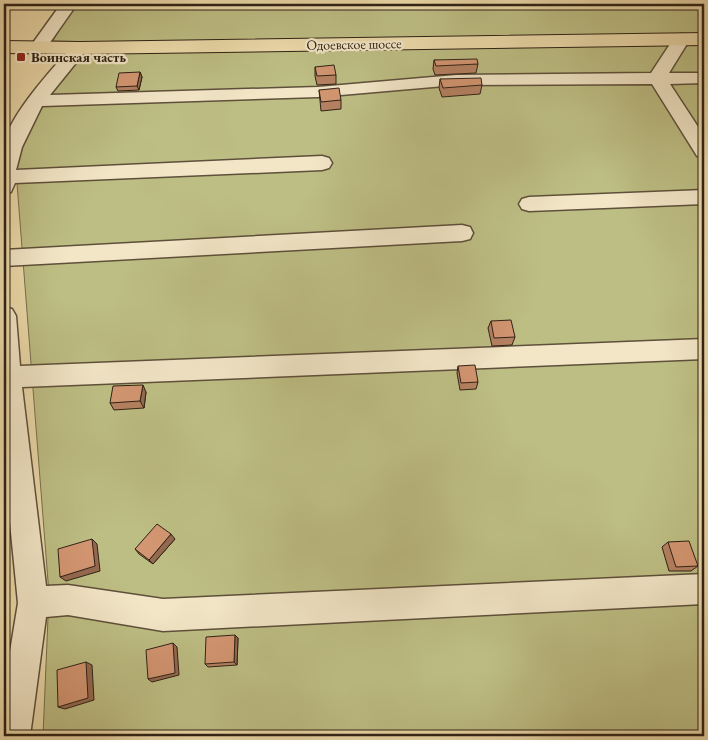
<svg xmlns="http://www.w3.org/2000/svg" width="708" height="740" viewBox="0 0 708 740" font-family="'EB Garamond',serif">
	<rect width="100%" height="100%" fill="#ebd9a9"/>
	<filter id="stains"><feTurbulence type="fractalNoise" baseFrequency=".004" numOctaves="4"/><feColorMatrix values="0 0 0 0 .2 0 0 0 0 .09 0 0 0 0 .02 0 0 0 .5 -.17"/></filter>
	<radialGradient id="worn" r=".72"><stop offset=".6" stop-color="#630" stop-opacity="0"/><stop offset="1" stop-color="#630" stop-opacity=".3"/></radialGradient>
	<!-- green -->
	<path fill="#bdbe84" stroke="#76704d" d="M 168,4 L 704,4 L 704,736 L 43,736 L 49,594 L 15,158 L 27,119 L 95,42 L 53,41 L 73,6 Z"/>
	<g fill="none" stroke-linecap="round" stroke-linejoin="round">
		<defs>
			<g id="minor">
				<path d="M 61,4 L 77,4 L 44,51 L 32,51 L 30,47 Z"/>
				<path d="M 682,34 L 688,35 L 690,39 L 669,73 L 704,73 L 704,83 L 670,84 L 704,136 L 704,157 L 697,156 L 652,84 L 456,85 L 318,97 L 42,106 L 22,147 L 16,170 L 322,156 L 329,158 L 332,163 L 329,168 L 322,170 L 15,183 L 11,192 L 4,194 C 4,178 1,159 4,144 C 9,115 54,67 74,44 L 86,44 L 88,48 L 50,95 L 318,87 L 456,75 L 651,73 L 676,35 Z"/>
				<path d="M 704,190 L 704,204 L 529,211 L 522,209 L 519,204 L 522,199 L 529,197 Z"/>
				<path d="M 462,225 L 470,227 L 473,233 L 470,239 L 462,241 L 4,266 L 4,250 Z"/>
				<path d="M 4,307 L 12,309 L 16,316 L 20,366 L 704,339 L 704,359 L 22,387 L 46,586 L 68,585 L 163,599 L 704,574 L 704,604 L 163,631 L 68,615 L 46,617 L 30,736 L 4,736 L 4,688 L 18,603 L 4,462 Z"/>
			</g>
			<path id="major" d="M 704,33 L 704,45 L 80,54 L 4,53 L 4,41 L 80,42 Z"/>
		</defs>
		<!-- minor casing -->
		<use href="#minor" stroke="#5e503b" stroke-width="3"/>
		<!-- major casing -->
		<use href="#major" stroke="#2f2216" stroke-width="2"/>
		<!-- minor -->
		<use href="#minor" fill="#f2e6c7" fill-rule="evenodd"/>
		<!-- major -->
		<use href="#major" fill="#ebd9a9" fill-rule="evenodd"/>
	</g>
	<!-- wall -->
	<g fill="#b58162" stroke="#2f2216">
		<path d="M 434,60 L 478,64 L 476,73 L 435,75 L 433,69 Z"/>
		<path d="M 315,67 L 336,75 L 336,84 L 317,85 L 315,76 Z"/>
		<path d="M 140,72 L 142,77 L 139,90 L 118,91 L 116,87 Z"/>
		<path d="M 440,79 L 482,85 L 480,94 L 442,97 L 439,88 Z"/>
		<path d="M 319,90 L 341,100 L 341,109 L 321,111 Z"/>
		<path d="M 491,321 L 515,337 L 512,345 L 492,346 L 488,328 Z"/>
		<path d="M 458,366 L 478,382 L 476,389 L 460,390 L 457,373 Z"/>
		<path d="M 146,392 L 144,408 L 114,410 L 110,403 Z"/>
		<path d="M 175,539 L 153,564 L 139,554 L 135,549 Z"/>
		<path d="M 668,542 L 698,566 L 691,571 L 669,571 L 662,547 Z"/>
		<path d="M 238,638 L 237,665 L 208,667 L 205,664 Z"/>
	</g>
	<!-- shaded-wall -->
	<g fill="#946950" stroke="#2f2216">
		<path d="M 140,72 L 142,77 L 139,90 L 137,86 Z"/>
		<path d="M 143,385 L 146,392 L 144,408 L 140,401 Z"/>
		<path d="M 171,534 L 175,539 L 153,564 L 149,560 Z"/>
		<path d="M 92,539 L 97,544 L 100,571 L 66,581 L 60,577 Z"/>
		<path d="M 235,635 L 238,638 L 237,665 L 234,662 Z"/>
		<path d="M 173,643 L 177,647 L 179,675 L 152,682 L 148,679 Z"/>
		<path d="M 86,662 L 92,665 L 94,700 L 65,709 L 58,707 Z"/>
	</g>
	<!-- building -->
	<g fill="#d39672" stroke="#2f2216">
		<path d="M 477,59 L 478,64 L 436,66 L 434,60 Z"/>
		<path d="M 334,65 L 336,75 L 317,76 L 315,67 Z"/>
		<path d="M 140,72 L 137,86 L 116,87 L 119,73 Z"/>
		<path d="M 481,78 L 482,85 L 443,88 L 440,79 Z"/>
		<path d="M 339,88 L 341,100 L 321,102 L 319,90 Z"/>
		<path d="M 511,320 L 515,337 L 494,338 L 491,321 Z"/>
		<path d="M 475,365 L 478,382 L 461,383 L 458,366 Z"/>
		<path d="M 143,385 L 140,401 L 110,403 L 113,386 Z"/>
		<path d="M 157,524 L 171,534 L 149,560 L 135,549 Z"/>
		<path d="M 92,539 L 95,566 L 60,577 L 58,549 Z"/>
		<path d="M 689,541 L 698,566 L 676,567 L 668,542 Z"/>
		<path d="M 235,635 L 234,662 L 205,664 L 206,637 Z"/>
		<path d="M 173,643 L 175,673 L 148,679 L 146,650 Z"/>
		<path d="M 86,662 L 88,698 L 58,707 L 57,670 Z"/>
	</g>
	<!-- markers -->
	<rect fill="#8f2418" stroke="#f2e6c7" stroke-width="2" x="16" y="52" width="10" height="10" rx="2.5"/>
	<g text-anchor="middle" dominant-baseline="central" stroke-width="4.5" stroke-linejoin="round" paint-order="stroke">
		<!-- far-street labels -->
		<g font-size="14" fill="#2f2216" stroke="#f2e6c7">
			<text transform="translate(354 44) rotate(-1)">Одоевское шоссе</text>
		</g>
		<!-- far-poi labels -->
		<g font-size="14" font-weight="bold" fill="#2f2216" stroke="#f2e6c7" text-anchor="start">
			<text x="31" y="57">Воинская часть</text>
		</g>
	</g>
	<!-- margin -->
	<rect width="708" height="740" fill="none" stroke="#ebd9a9" stroke-width="20"/>
	<rect x="5" y="5" width="698" height="730" fill="none" stroke="#2f2216" stroke-width="2.5"/>
	<rect x="10" y="10" width="688" height="720" fill="none" stroke="#2f2216"/>
	<rect width="100%" height="100%" filter="url(#stains)"/>
	<rect width="100%" height="100%" fill="url(#worn)"/>
</svg>
